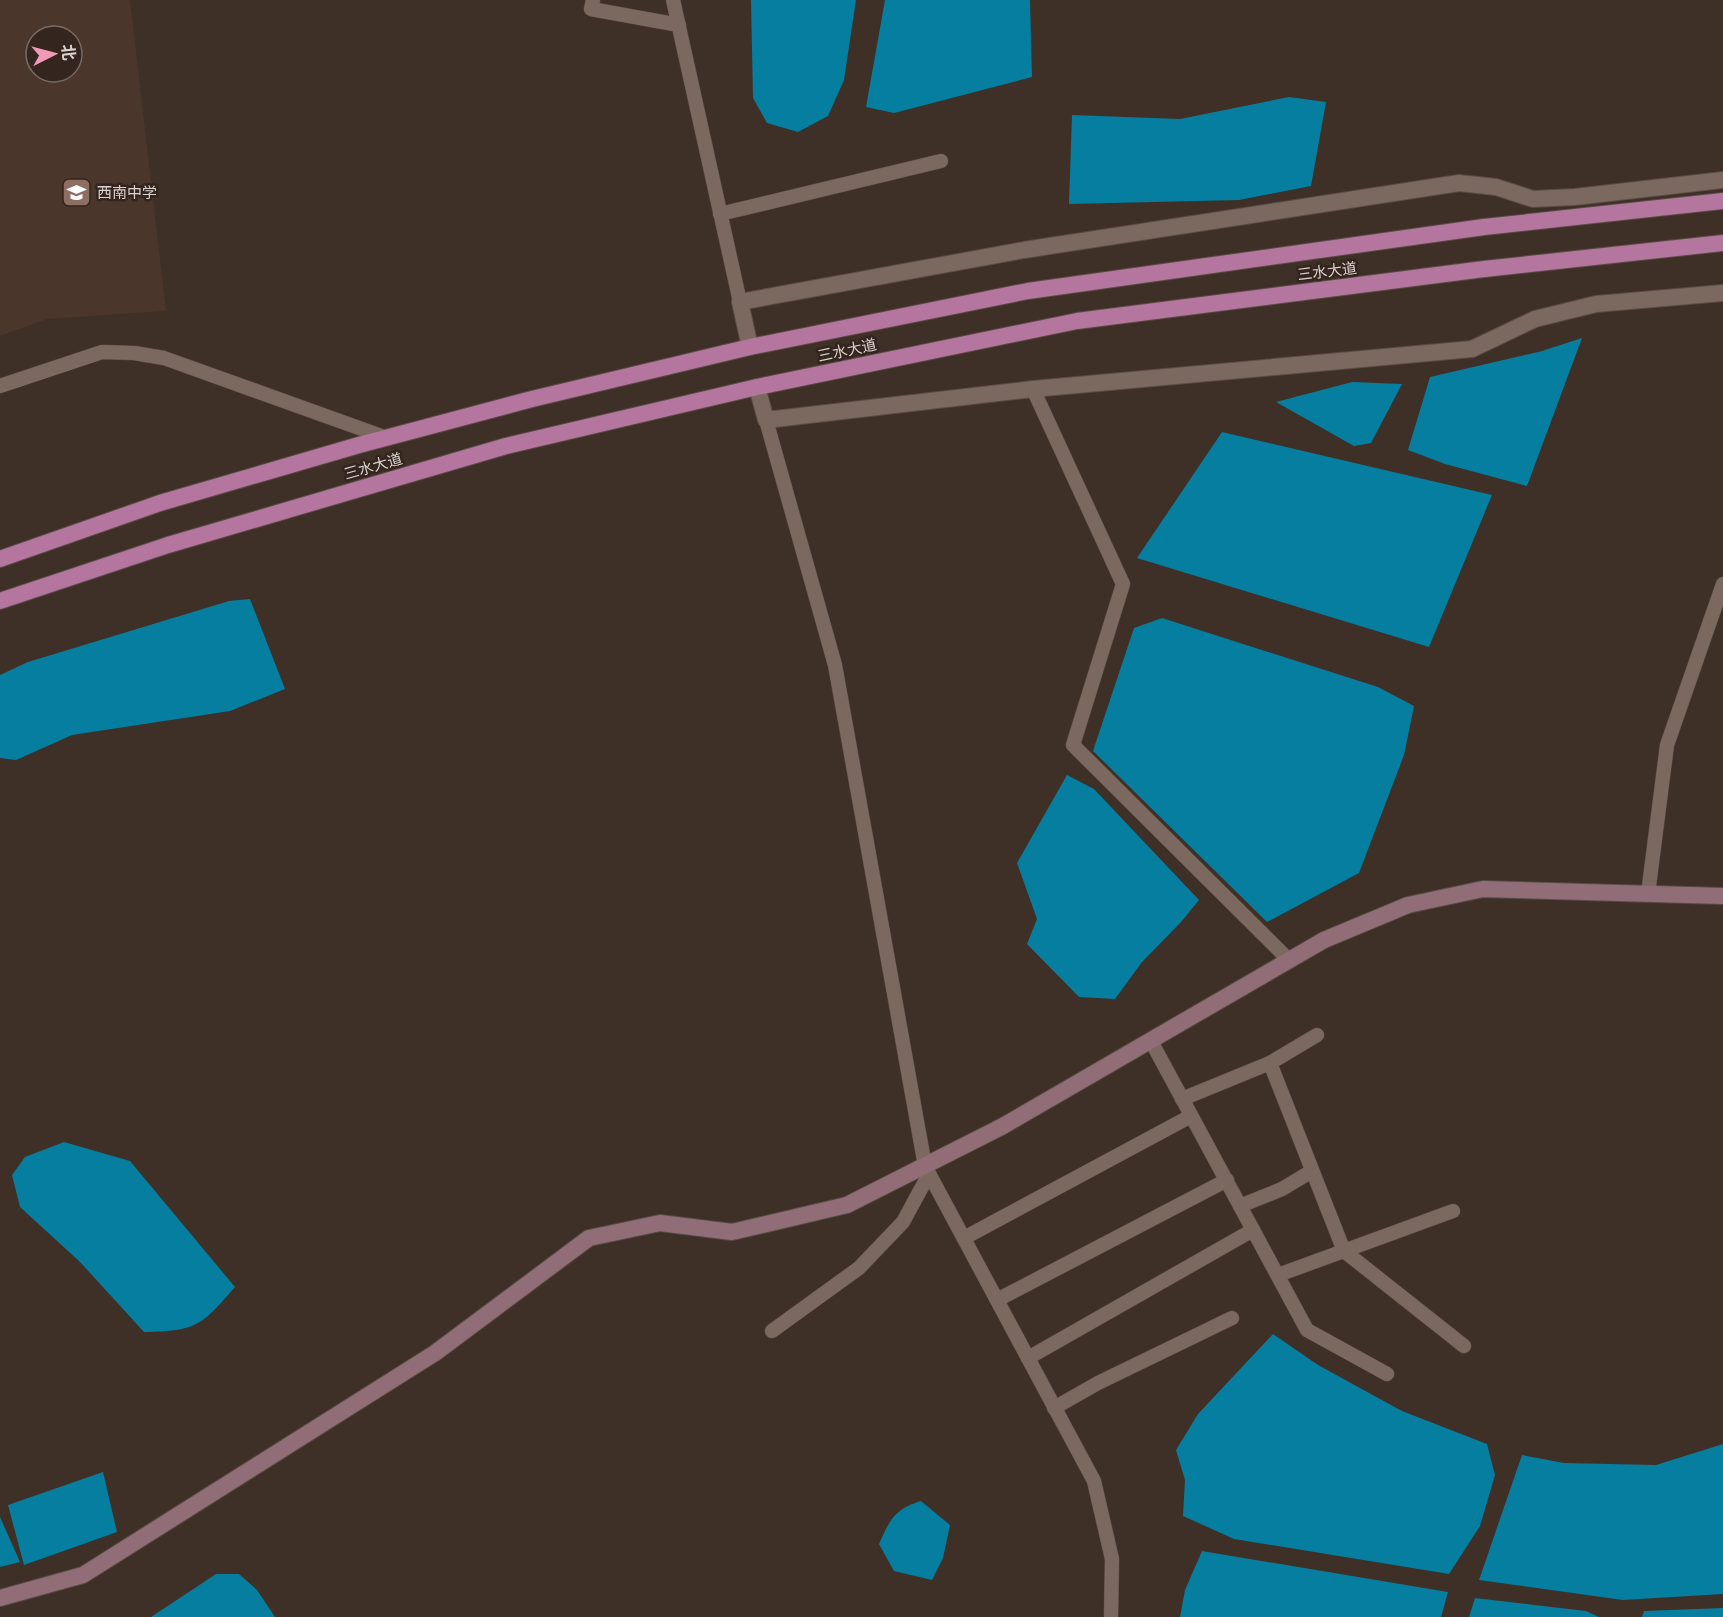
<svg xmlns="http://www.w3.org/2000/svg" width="1723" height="1617" viewBox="0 0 1723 1617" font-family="'Source Serif 4','Noto Sans SC',serif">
	<rect width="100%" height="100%" fill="#3e2f27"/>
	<!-- built -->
	<path fill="#4b362b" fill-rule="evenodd" d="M 0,0 L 130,0 L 166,311 L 47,319 L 0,336 ZM 36,36 L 72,36 L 72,72 L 36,72 Z"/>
	<!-- water -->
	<g fill="#067e9f">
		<path d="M 751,0 L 856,0 L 844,80 L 828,116 L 798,132 L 767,123 L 753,98 Z"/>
		<path d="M 885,0 L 1030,0 L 1032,77 L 894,113 L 866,107 Z"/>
		<path d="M 1289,97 L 1326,102 L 1311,186 L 1239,200 L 1069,204 L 1072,115 L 1180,119 Z"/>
		<path d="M 1582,338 L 1527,486 L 1445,464 L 1408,450 L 1430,377 L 1542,351 Z"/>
		<path d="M 1352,382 L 1402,384 L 1371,443 L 1354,446 L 1276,402 Z"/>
		<path d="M 1222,432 L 1492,495 L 1429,647 L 1137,558 Z"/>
		<path d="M 250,599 L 285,689 L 230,711 L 72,735 L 16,760 L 0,758 L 0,675 L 28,662 L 229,601 Z"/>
		<path d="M 1162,618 L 1378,687 L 1414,706 L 1404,755 L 1359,873 L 1267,922 L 1093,751 L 1134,628 Z"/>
		<path d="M 1067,775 L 1094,789 L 1199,900 L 1181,922 L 1142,962 L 1115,999 L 1079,997 L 1027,944 L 1037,919 L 1017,863 Z"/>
		<path d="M 64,1142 L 130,1161 L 235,1287 C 201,1326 197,1331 144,1332 L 80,1262 L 20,1207 L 12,1175 L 25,1157 Z"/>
		<path d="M 1273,1334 L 1318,1365 L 1402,1411 L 1487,1444 L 1495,1475 L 1480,1526 L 1449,1574 L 1234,1539 L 1183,1516 L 1185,1480 L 1176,1450 L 1198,1414 Z"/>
		<path d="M 1723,1444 L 1723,1594 L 1623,1600 L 1479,1580 L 1522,1455 L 1564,1463 L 1656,1465 Z"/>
		<path d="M 103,1472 L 117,1532 L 24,1565 L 8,1505 Z"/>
		<path d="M 921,1501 L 950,1525 L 943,1558 L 932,1580 L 894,1571 L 879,1544 C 890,1519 895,1509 921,1501 Z"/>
		<path d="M 0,1517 L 20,1562 L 0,1567 Z"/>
		<path d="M 1202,1551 L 1448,1592 L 1441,1617 L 1180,1617 L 1185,1590 Z"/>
		<path d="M 216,1574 L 239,1574 L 257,1590 L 275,1617 L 151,1617 Z"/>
		<path d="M 1475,1598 L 1586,1611 L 1599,1617 L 1469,1617 Z"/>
		<path d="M 1723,1608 L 1723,1617 L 1642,1617 L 1644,1611 Z"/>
	</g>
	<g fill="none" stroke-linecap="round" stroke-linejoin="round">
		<defs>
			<g id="minor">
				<path d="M 593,0 L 591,9 L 679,25"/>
				<path d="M 673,0 L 740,302"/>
				<path d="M 720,214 L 941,161"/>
				<path d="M 0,386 L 102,352 L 134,353 L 164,358 L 387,438"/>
				<path d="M 1033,389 L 1123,584 L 1073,745 L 1289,960"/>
				<path d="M 766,420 L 835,665 L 925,1166 L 1094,1481 L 1112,1559 L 1111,1617"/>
				<path d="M 1648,894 L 1667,745 L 1723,584"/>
				<path d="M 1151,1041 L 1307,1330 L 1387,1374"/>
				<path d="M 1270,1063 L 1344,1251 L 1464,1346"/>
				<path d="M 1182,1099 L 1270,1063 L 1317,1035"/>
				<path d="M 1240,1206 L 1282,1189 L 1312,1171"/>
				<path d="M 964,1238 L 1191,1116"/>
				<path d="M 1278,1275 L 1453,1211"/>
				<path d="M 997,1300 L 1227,1180"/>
				<path d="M 772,1331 L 859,1268 L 903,1222 L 929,1174"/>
				<path d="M 1028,1358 L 1253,1230"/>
				<path d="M 1054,1408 L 1098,1383 L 1232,1318"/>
			</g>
			<g id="tertiary">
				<path d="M 750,347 L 740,302 L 1024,250 L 1459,183 L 1496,187 L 1533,199 L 1575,197 L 1723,180"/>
				<path d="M 757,387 L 766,420 L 1033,389 L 1472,349 L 1535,319 L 1596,304 L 1723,293"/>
			</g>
			<path id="secondary" d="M 0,1598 L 83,1575 L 435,1353 L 589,1238 L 660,1223 L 732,1232 L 847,1205 L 1003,1126 L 1324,940 L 1408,905 L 1483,889 L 1723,896"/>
			<g id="trunk">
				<path d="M 0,559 L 160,503 L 359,445 L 532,399 L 750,347 L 1028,291 L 1484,227 L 1723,201"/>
				<path d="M 0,601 L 168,545 L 506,446 L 757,387 L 1077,321 L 1484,269 L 1723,243"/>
			</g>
		</defs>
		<!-- minor casing -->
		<use href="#minor" stroke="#594c45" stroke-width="15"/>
		<!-- tertiary casing -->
		<use href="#tertiary" stroke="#594c45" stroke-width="18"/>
		<!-- secondary casing -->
		<use href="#secondary" stroke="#594c45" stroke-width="18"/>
		<!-- trunk casing -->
		<use href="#trunk" stroke="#594c45" stroke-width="18"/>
		<!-- minor -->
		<use href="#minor" stroke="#7b6960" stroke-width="14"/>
		<!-- tertiary -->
		<use href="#tertiary" stroke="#7b6960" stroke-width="16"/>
		<!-- secondary -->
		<use href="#secondary" stroke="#916e77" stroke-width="16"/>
		<!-- trunk -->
		<use href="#trunk" stroke="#b4769e" stroke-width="16"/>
	</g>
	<!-- icons -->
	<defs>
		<symbol id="school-square" viewBox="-11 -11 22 22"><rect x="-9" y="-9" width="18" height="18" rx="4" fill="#8d6e63" stroke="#34251e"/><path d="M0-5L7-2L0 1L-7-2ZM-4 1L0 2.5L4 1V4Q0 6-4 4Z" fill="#fff"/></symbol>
	</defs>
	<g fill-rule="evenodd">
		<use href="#school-square" x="60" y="176" width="33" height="33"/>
	</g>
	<g text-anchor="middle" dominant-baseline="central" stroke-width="5" stroke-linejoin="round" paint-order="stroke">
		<!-- poi labels -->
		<g font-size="15" fill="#ddd3ce" stroke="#34251e" text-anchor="start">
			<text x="97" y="192">西南中学</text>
		</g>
		<!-- street labels -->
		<g font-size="15" fill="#ddd3ce" stroke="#34251e">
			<text transform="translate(1327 271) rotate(-7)">三水大道</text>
			<text transform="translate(847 350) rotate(-12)">三水大道</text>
			<text transform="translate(373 466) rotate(-16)">三水大道</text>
		</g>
	</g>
	<!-- north arrow -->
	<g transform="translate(54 54) rotate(84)"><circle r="28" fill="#34251e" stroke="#786b64" stroke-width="1.5"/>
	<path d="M0-4.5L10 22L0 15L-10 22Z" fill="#f09ab5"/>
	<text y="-9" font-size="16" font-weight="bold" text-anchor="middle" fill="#ddd3ce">北</text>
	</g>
</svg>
